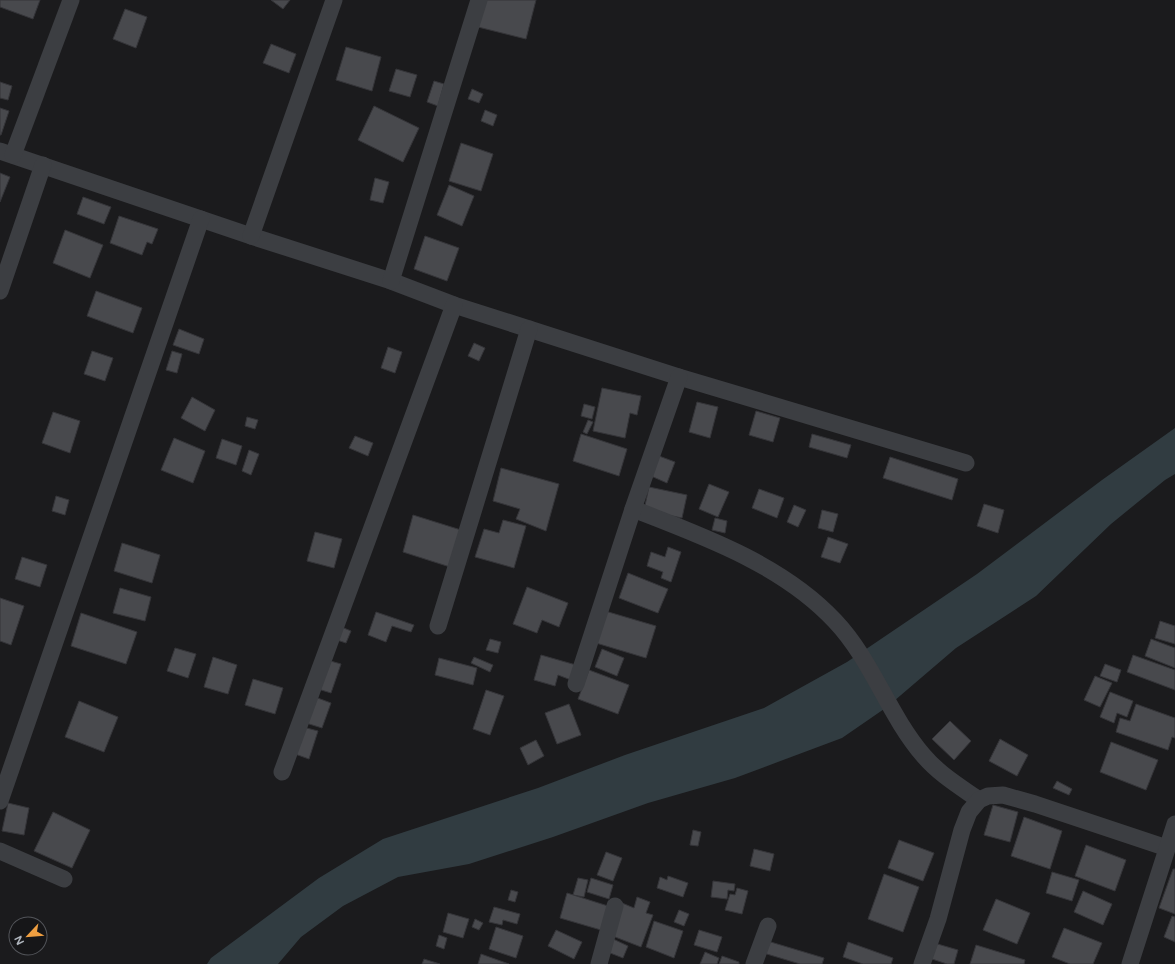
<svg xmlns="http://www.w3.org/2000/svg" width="1175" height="964" viewBox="0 0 1175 964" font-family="Figtree,sans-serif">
	<rect width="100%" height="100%" fill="#1b1b1d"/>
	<!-- water -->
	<path fill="#313c41" d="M 1175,428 L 1175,474 L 1165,480 L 1111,524 L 1036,596 L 956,648 L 887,707 L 842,738 L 735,778 L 648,803 L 553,837 L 469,864 L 398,877 L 343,906 L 301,937 L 278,964 L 207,964 L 211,958 L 319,878 L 383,839 L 538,788 L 625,755 L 764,708 L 847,662 L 977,574 L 1102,480 Z"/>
	<!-- building -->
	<g fill="#48494d" stroke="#353539">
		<path d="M 0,0 L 40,0 L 33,19 L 0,7 Z"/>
		<path d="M 271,0 L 290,0 L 283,9 Z"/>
		<path d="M 484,0 L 536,0 L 526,39 L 478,27 Z"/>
		<path d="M 125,9 L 147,17 L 136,48 L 113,39 Z"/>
		<path d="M 271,44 L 296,54 L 289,73 L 263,63 Z"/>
		<path d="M 346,47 L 381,57 L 372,91 L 336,80 Z"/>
		<path d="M 396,69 L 417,75 L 410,97 L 389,91 Z"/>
		<path d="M 434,81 L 444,84 L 438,106 L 427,102 Z"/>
		<path d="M 0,82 L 12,86 L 8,100 L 0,98 Z"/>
		<path d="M 472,89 L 483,94 L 479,103 L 468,99 Z"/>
		<path d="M 374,106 L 419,128 L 403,162 L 358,140 Z"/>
		<path d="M 0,108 L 9,111 L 1,135 L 0,135 Z"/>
		<path d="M 485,110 L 497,115 L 493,126 L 481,121 Z"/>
		<path d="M 461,143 L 493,154 L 481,191 L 449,181 Z"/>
		<path d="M 0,173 L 10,177 L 0,202 Z"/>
		<path d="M 375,178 L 389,182 L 383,203 L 370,200 Z"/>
		<path d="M 449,185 L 474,196 L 462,226 L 437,215 Z"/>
		<path d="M 83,197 L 111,207 L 104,224 L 77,214 Z"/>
		<path d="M 119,216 L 158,229 L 152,244 L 147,242 L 142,255 L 110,243 Z"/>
		<path d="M 65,230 L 103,245 L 90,278 L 53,263 Z"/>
		<path d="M 425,236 L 459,248 L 447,281 L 414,269 Z"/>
		<path d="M 96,291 L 142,308 L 133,333 L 87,316 Z"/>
		<path d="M 179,329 L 204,339 L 199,354 L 173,345 Z"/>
		<path d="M 474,343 L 485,348 L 479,361 L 468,356 Z"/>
		<path d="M 388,347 L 402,352 L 395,373 L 381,368 Z"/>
		<path d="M 92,351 L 113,358 L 105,381 L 84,374 Z"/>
		<path d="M 172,351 L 182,354 L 177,373 L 166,370 Z"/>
		<path d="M 602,388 L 641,396 L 637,415 L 630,413 L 625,438 L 593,431 Z"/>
		<path d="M 192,397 L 215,410 L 205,431 L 181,418 Z"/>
		<path d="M 697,402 L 718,407 L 710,438 L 689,432 Z"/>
		<path d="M 584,404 L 595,407 L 592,419 L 581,416 Z"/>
		<path d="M 756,411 L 780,418 L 773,442 L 749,435 Z"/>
		<path d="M 53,412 L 80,421 L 70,453 L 42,443 Z"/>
		<path d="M 247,417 L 258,420 L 255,429 L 245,426 Z"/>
		<path d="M 588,420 L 593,422 L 587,434 L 583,432 Z"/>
		<path d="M 581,434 L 627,449 L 619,476 L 573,461 Z"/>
		<path d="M 812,434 L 851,445 L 847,458 L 809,447 Z"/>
		<path d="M 355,436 L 373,443 L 368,456 L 349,448 Z"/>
		<path d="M 174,438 L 205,451 L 193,483 L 161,470 Z"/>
		<path d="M 222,439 L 242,446 L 236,465 L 216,458 Z"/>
		<path d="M 249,450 L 259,454 L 251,475 L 242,471 Z"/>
		<path d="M 659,456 L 675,462 L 667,483 L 651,476 Z"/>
		<path d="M 890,457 L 958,479 L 952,500 L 883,478 Z"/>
		<path d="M 501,468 L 559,484 L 546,531 L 516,519 L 520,509 L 493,501 Z"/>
		<path d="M 709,484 L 729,492 L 718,517 L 699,509 Z"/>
		<path d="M 649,487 L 687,495 L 682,518 L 644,510 Z"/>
		<path d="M 759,489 L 784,498 L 777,518 L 752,508 Z"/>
		<path d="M 56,496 L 69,500 L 65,515 L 52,511 Z"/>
		<path d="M 984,504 L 1004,510 L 998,533 L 977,526 Z"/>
		<path d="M 794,505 L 806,510 L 798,527 L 787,522 Z"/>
		<path d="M 822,510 L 838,514 L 833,532 L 818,528 Z"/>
		<path d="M 413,515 L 461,530 L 450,567 L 403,552 Z"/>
		<path d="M 715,518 L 727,521 L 725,533 L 712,530 Z"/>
		<path d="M 503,520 L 526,526 L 514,568 L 475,557 L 484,529 L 499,533 Z"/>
		<path d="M 315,532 L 342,539 L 334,568 L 307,561 Z"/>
		<path d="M 828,537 L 848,544 L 840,563 L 821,557 Z"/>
		<path d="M 122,543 L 160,555 L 152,583 L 114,571 Z"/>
		<path d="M 668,547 L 681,552 L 671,582 L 661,578 L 663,572 L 647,566 L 651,552 L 665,557 Z"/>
		<path d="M 22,557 L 47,565 L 40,587 L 15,579 Z"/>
		<path d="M 628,573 L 668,589 L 658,613 L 619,598 Z"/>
		<path d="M 527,587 L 568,603 L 559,627 L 542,620 L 537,633 L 513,624 Z"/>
		<path d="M 120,588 L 151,597 L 145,621 L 113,613 Z"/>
		<path d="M 0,598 L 24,606 L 11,645 L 0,641 Z"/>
		<path d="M 605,611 L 656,626 L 646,658 L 596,643 Z"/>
		<path d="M 376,612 L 414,625 L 411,632 L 392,626 L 386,642 L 368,635 Z"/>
		<path d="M 81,613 L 137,632 L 126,664 L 71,646 Z"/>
		<path d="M 1160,621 L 1175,626 L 1175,644 L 1155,638 Z"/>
		<path d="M 339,626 L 351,631 L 346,643 L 334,639 Z"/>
		<path d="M 490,639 L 501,642 L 498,653 L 486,650 Z"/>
		<path d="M 1151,639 L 1175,648 L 1175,668 L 1145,656 Z"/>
		<path d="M 175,648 L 196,654 L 188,678 L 167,671 Z"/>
		<path d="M 602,649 L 624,658 L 617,676 L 595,667 Z"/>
		<path d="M 541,655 L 576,665 L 571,680 L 558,675 L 555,686 L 534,680 Z"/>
		<path d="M 1133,655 L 1175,670 L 1175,690 L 1127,672 Z"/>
		<path d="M 213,657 L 237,665 L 228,694 L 204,687 Z"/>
		<path d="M 474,657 L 493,665 L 490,672 L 471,663 Z"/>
		<path d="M 439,658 L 477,668 L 473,685 L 435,675 Z"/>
		<path d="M 327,660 L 341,664 L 331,693 L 318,689 Z"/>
		<path d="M 1105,664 L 1121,670 L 1117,682 L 1100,676 Z"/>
		<path d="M 589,670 L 629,685 L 618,714 L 578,699 Z"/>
		<path d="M 1095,676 L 1112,683 L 1100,707 L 1084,700 Z"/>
		<path d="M 253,679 L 283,688 L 275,714 L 245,705 Z"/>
		<path d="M 486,690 L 504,696 L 490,735 L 473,729 Z"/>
		<path d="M 1110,692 L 1133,701 L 1127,717 L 1117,713 L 1114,723 L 1100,717 Z"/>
		<path d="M 315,697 L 331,703 L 322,728 L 306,723 Z"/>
		<path d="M 79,701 L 118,717 L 104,752 L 65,737 Z"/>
		<path d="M 569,704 L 581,735 L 557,744 L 545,713 Z"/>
		<path d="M 1136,704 L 1175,718 L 1175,738 L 1172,737 L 1168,750 L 1116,732 L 1120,718 L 1130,721 Z"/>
		<path d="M 950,721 L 971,741 L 954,760 L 932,739 Z"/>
		<path d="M 303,727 L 318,731 L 309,759 L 295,754 Z"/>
		<path d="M 1000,739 L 1028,755 L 1017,776 L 989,761 Z"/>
		<path d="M 536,740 L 544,756 L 528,765 L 520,748 Z"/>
		<path d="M 1111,742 L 1158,760 L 1146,790 L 1100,772 Z"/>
		<path d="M 1057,781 L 1072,789 L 1069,795 L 1053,788 Z"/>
		<path d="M 8,803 L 29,808 L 24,835 L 2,831 Z"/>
		<path d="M 993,805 L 1018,812 L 1010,842 L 984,835 Z"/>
		<path d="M 53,812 L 90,830 L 72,868 L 34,851 Z"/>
		<path d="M 1024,817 L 1062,831 L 1050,869 L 1011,856 Z"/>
		<path d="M 693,830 L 701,832 L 698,846 L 690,845 Z"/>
		<path d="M 899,840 L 934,853 L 923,881 L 888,868 Z"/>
		<path d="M 1086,845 L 1126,860 L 1115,891 L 1075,876 Z"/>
		<path d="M 754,849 L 774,854 L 770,871 L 750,866 Z"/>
		<path d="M 606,852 L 622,858 L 613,881 L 597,875 Z"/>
		<path d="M 1173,869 L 1175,869 L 1175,914 L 1159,908 Z"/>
		<path d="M 1052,872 L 1079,880 L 1072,901 L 1046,893 Z"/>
		<path d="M 884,874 L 919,887 L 903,932 L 868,919 Z"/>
		<path d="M 668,876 L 688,883 L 683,897 L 657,888 L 660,877 L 667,880 Z"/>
		<path d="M 578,878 L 588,880 L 584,897 L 573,895 Z"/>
		<path d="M 591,878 L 613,885 L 609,899 L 587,892 Z"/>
		<path d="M 713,881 L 735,884 L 734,891 L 728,890 L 727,899 L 711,897 Z"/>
		<path d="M 737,888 L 748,891 L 742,914 L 725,910 L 730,894 L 735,895 Z"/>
		<path d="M 511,890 L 518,892 L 515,902 L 508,900 Z"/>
		<path d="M 1083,891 L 1112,904 L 1103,925 L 1074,912 Z"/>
		<path d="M 567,893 L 608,906 L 601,930 L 560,918 Z"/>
		<path d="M 637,897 L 650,902 L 646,913 L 653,915 L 641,947 L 610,935 L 622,903 L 634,908 Z"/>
		<path d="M 996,899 L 1030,913 L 1017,944 L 983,930 Z"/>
		<path d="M 494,907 L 520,914 L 517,924 L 503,920 L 502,925 L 489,922 Z"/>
		<path d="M 679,910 L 689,914 L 684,926 L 674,922 Z"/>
		<path d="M 448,913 L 469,919 L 463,938 L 443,932 Z"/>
		<path d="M 1172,916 L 1175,917 L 1175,942 L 1164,937 Z"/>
		<path d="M 475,919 L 483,923 L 479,930 L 472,927 Z"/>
		<path d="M 654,921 L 683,931 L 674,958 L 646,947 Z"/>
		<path d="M 496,927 L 523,936 L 516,958 L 489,949 Z"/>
		<path d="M 1064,928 L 1102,943 L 1093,964 L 1070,964 L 1052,957 Z"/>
		<path d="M 556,930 L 582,942 L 574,959 L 548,946 Z"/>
		<path d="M 699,930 L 722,937 L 717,952 L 694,945 Z"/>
		<path d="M 439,935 L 447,938 L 444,949 L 436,946 Z"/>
		<path d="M 611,938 L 628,946 L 623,958 L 605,951 Z"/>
		<path d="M 764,940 L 824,958 L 822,964 L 800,964 L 760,952 Z"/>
		<path d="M 848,942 L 893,958 L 891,964 L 863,964 L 843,957 Z"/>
		<path d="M 934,943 L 958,950 L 954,964 L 947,964 L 929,958 Z"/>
		<path d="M 976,945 L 1025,960 L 1024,964 L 970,964 Z"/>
		<path d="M 705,952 L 719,958 L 717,964 L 700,964 Z"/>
		<path d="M 481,954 L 509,964 L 478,964 Z"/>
		<path d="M 722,956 L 739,962 L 739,964 L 719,964 Z"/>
		<path d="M 424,959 L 440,964 L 422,964 Z"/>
	</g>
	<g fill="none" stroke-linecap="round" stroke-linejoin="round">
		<!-- street -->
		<g stroke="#3c3e42" stroke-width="17">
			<path d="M 0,151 L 251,236 L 391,281 L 454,305 L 679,377 L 966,463"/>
			<path d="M 13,155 L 71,0"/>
			<path d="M 251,236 L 334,0"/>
			<path d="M 391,281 L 479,0"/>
			<path d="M 0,291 L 43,165"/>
			<path d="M 633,509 C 703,536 783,565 835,621 C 872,660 888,714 923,755 C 939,774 959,786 979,800"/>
			<path d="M 438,626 L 529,329"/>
			<path d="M 576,684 L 633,509 L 679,377"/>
			<path d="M 282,772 L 454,305"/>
			<path d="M 0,801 L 201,219"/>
			<path d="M 0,851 L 64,879"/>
			<path d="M 599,964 L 615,906"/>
			<path d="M 754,964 L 768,926"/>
			<path d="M 922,964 L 938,919 L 962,830 L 969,812 L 979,800 L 988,796 L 1003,795 L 1035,804 L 1167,848"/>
			<path d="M 1130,964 L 1175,824"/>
		</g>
	</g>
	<!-- north arrow -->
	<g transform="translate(28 936) rotate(244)"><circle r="19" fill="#161618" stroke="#53555a"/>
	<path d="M0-3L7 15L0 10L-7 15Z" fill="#ef9f41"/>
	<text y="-6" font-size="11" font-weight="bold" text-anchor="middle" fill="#aeb4bc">N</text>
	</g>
</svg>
